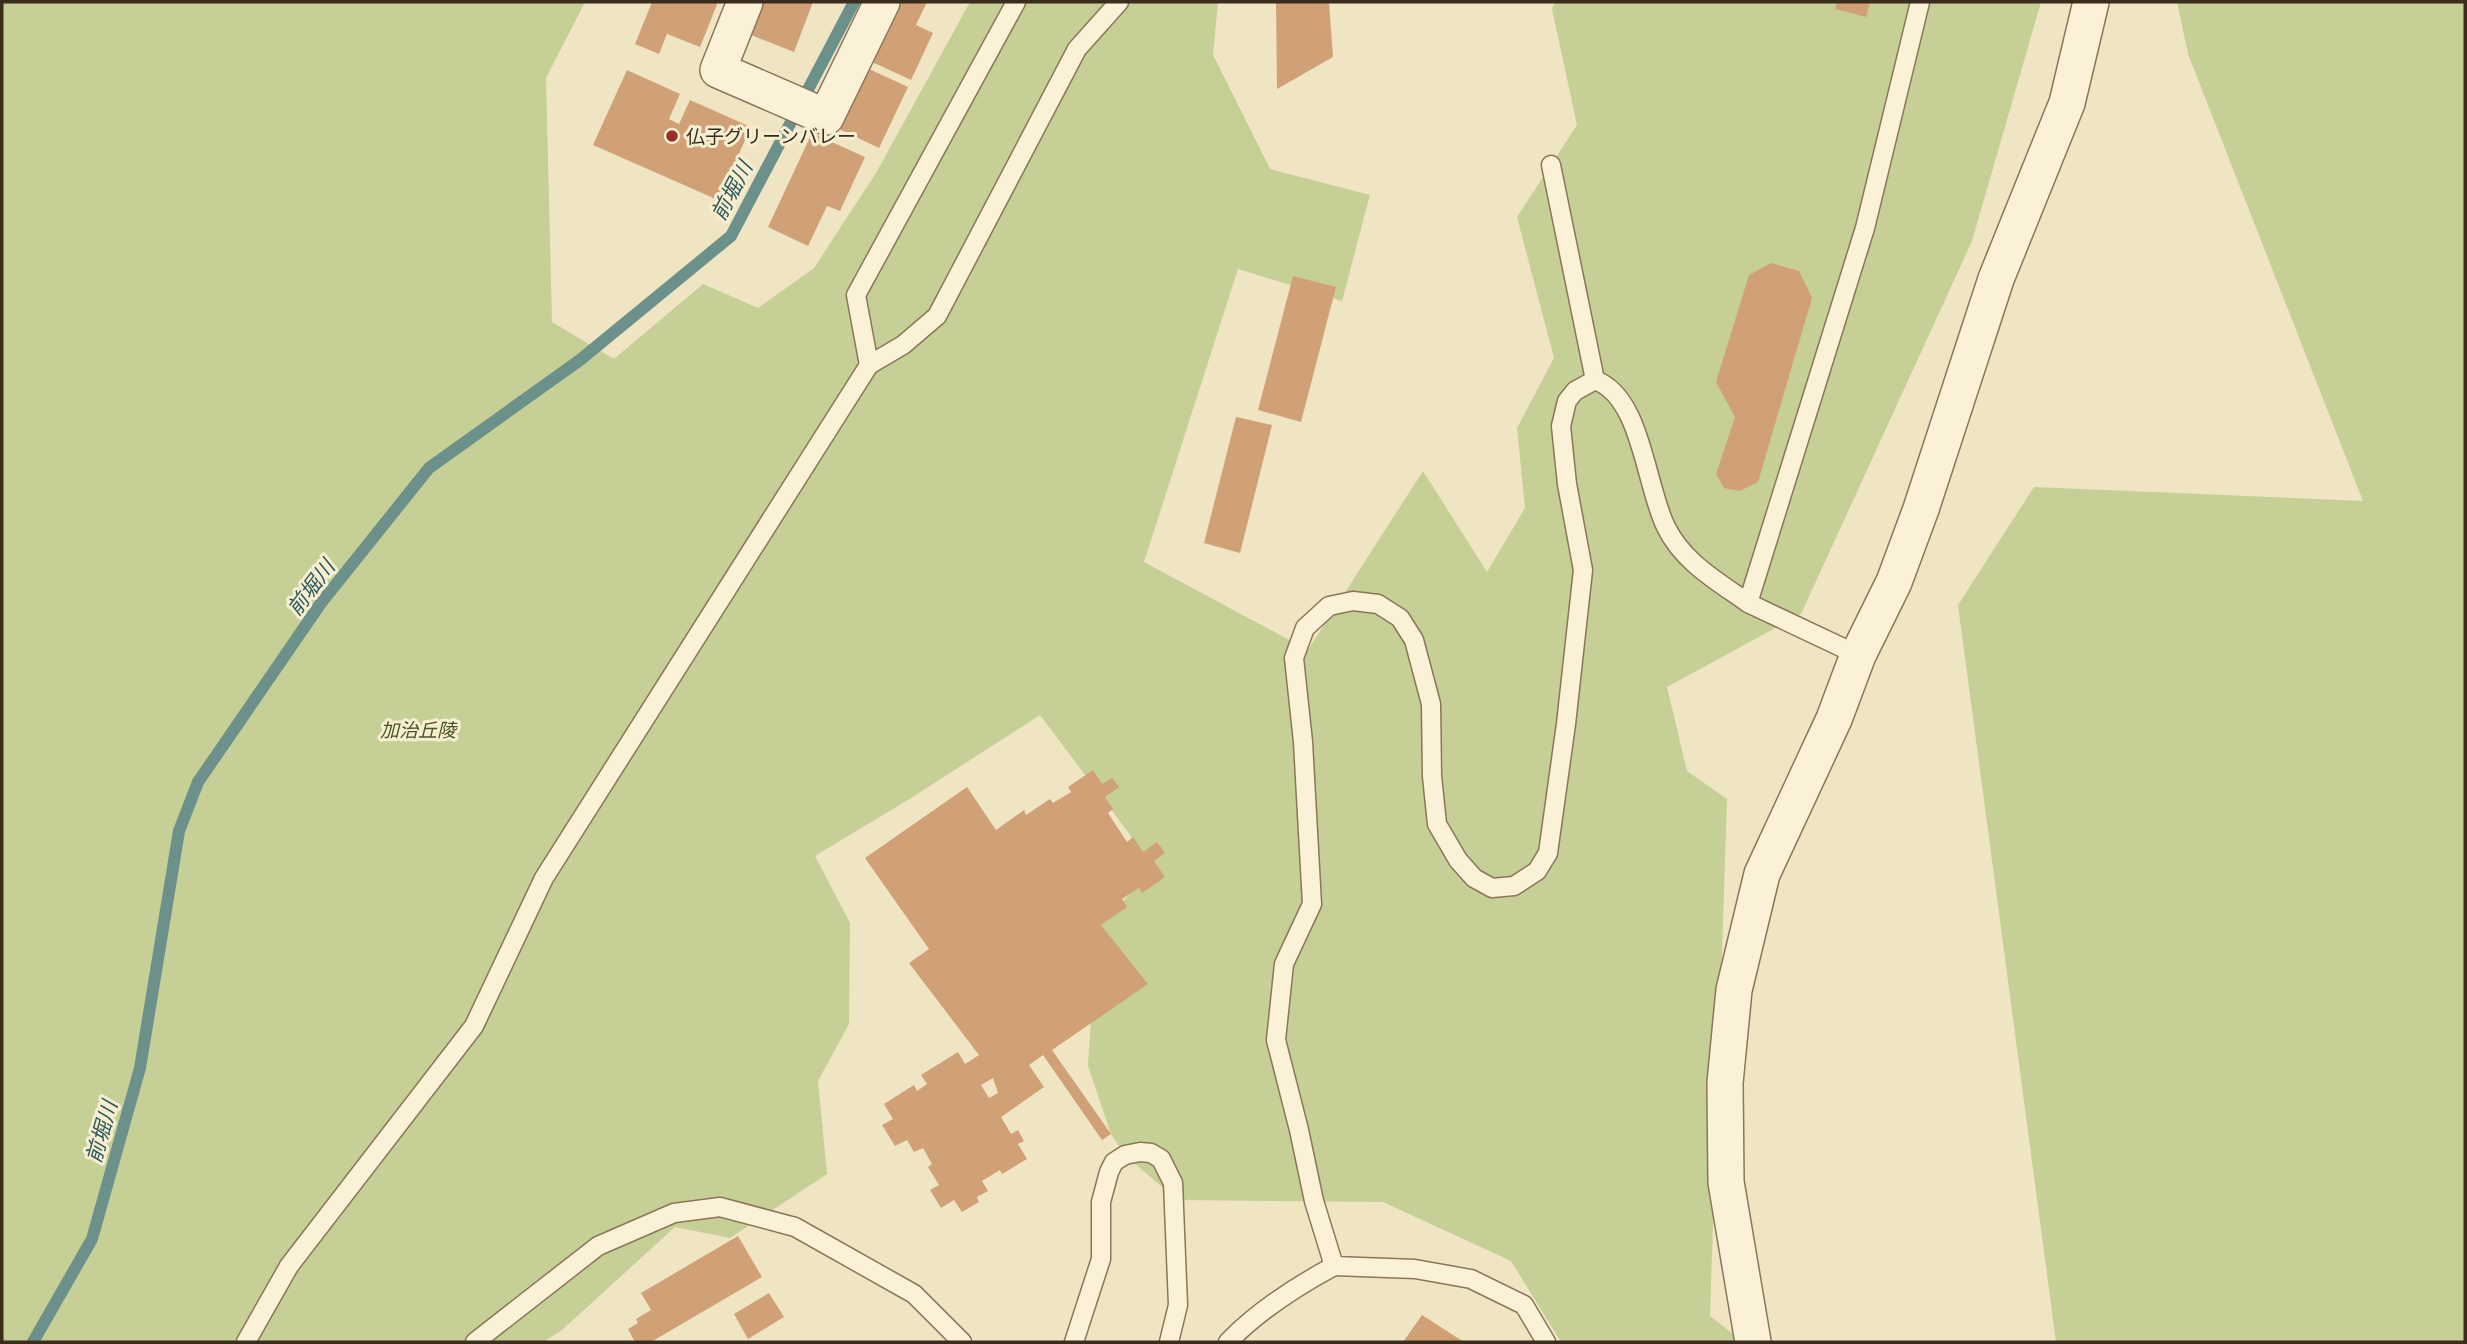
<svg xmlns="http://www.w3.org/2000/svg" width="2467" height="1344" viewBox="0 0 2467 1344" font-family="'Libre Baskerville','Noto Sans JP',serif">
	<rect width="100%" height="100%" fill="#f0e5c2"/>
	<!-- green -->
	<g fill="#c5cf96">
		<path d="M 2,2 L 585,2 L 546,78 L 552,322 L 614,359 L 703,284 L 758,308 L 814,268 L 876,173 L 970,2 L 1218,2 L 1213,55 L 1270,169 L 1370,195 L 1342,301 L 1238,269 L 1144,562 L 1308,650 L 1423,471 L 1487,572 L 1525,508 L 1517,428 L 1554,358 L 1517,217 L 1577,125 L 1552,9 L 1555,2 L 2041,2 L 1972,241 L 1801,614 L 1667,687 L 1687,771 L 1727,799 L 1710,1316 L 1743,1342 L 1561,1342 L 1511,1261 L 1383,1202 L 1177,1200 L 1125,1155 L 1111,1134 L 1088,1066 L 1097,927 L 1158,866 L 1143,852 L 1040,715 L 911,798 L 815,856 L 850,923 L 849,1024 L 818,1081 L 827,1174 L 730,1238 L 675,1227 L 562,1330 L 543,1342 L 2,1342 Z"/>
		<path d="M 2177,2 L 2465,2 L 2465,1342 L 2056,1342 L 1958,605 L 2034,487 L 2363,501 L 2188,54 Z"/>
	</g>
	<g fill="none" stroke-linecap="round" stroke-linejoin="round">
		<!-- stream -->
		<path stroke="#6b918a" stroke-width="12" d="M 33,1342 L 92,1239 L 140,1068 L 179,831 L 198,782 L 321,603 L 429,468 L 580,360 L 731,236 L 854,2"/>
	</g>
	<!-- building -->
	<g fill="#d0a177" fill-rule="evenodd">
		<path d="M 652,2 L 718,2 L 700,47 L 667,34 L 659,54 L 635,44 Z"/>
		<path d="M 764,2 L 813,2 L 794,52 L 751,35 Z"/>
		<path d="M 897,2 L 927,2 L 916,25 L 933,33 L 911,80 L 870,61 Z"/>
		<path d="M 1276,2 L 1329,2 L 1333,57 L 1277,89 Z"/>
		<path d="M 1837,2 L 1870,2 L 1866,17 L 1835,9 Z"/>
		<path d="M 867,68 L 908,87 L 879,148 L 839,129 Z"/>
		<path d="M 627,70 L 680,94 L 669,119 L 679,124 L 690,100 L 751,127 L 718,200 L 593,145 Z"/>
		<path d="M 812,133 L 865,157 L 840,211 L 827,206 L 808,246 L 768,227 Z"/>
		<path d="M 1771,263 L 1799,271 L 1812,298 L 1758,482 L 1740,491 L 1724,488 L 1716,474 L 1735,417 L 1716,382 L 1749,275 Z"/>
		<path d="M 1293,276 L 1336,287 L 1301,422 L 1258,410 Z"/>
		<path d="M 1236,417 L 1272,425 L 1240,553 L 1204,543 Z"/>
		<path d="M 1093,770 L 1102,784 L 1112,778 L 1119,787 L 1105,797 L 1113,809 L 1108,813 L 1127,842 L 1133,837 L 1143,852 L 1157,842 L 1165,853 L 1154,861 L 1165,877 L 1142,893 L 1139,888 L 1122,899 L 1127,907 L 1101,925 L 1148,984 L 1052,1050 L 1111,1134 L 1102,1140 L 1043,1055 L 1029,1065 L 1044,1087 L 1001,1117 L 1011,1134 L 1018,1130 L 1024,1141 L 1018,1144 L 1027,1159 L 1002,1174 L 1000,1170 L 982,1181 L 988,1191 L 977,1197 L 979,1202 L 962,1212 L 954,1200 L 941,1208 L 930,1190 L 939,1185 L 928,1167 L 932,1164 L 923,1148 L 914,1152 L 907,1140 L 895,1146 L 882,1125 L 893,1119 L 884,1104 L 914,1085 L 917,1091 L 927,1084 L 921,1075 L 958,1052 L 965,1064 L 979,1055 L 909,963 L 929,949 L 865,858 L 967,787 L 996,830 L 1024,810 L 1026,815 L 1050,799 L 1053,803 L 1071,792 L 1068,787 ZM 993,1078 L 998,1093 L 989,1098 L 981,1085 Z"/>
		<path d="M 738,1236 L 762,1277 L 651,1342 L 635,1342 L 628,1329 L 638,1323 L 636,1319 L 651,1310 L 641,1293 Z"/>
		<path d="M 769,1293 L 784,1317 L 748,1339 L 734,1314 Z"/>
		<path d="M 1422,1315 L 1464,1342 L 1403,1342 Z"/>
	</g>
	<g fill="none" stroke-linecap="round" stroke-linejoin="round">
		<defs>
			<g id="service">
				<path d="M 1551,165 L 1595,380"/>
				<path d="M 869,365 L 856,295 L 1016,2"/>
				<path d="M 1748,603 L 1858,655"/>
				<path d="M 246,1342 L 289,1266 L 474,1026 L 544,878 L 869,365 L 903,345 L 937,316 L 1077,49 L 1119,2"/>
				<path d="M 475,1342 L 598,1246 L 674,1213 L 720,1207 L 795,1227 L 914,1294 L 962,1342"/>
				<path d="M 1074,1342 L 1101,1259 L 1101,1202 L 1109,1172 L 1114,1162 L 1125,1155 L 1140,1152 L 1151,1153 L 1161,1159 L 1173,1183 L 1178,1305 L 1169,1342"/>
				<path d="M 1228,1342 C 1259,1310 1295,1287 1334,1266"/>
				<path d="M 1546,1342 L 1524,1305 L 1471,1279 L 1415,1269 L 1334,1266 L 1314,1201 L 1299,1130 L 1276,1040 L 1284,964 L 1312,904 L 1303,742 L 1294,658 L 1305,628 L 1329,606 L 1353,601 L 1378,604 L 1400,618 L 1414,640 L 1431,704 L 1432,776 L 1437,824 L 1458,860 L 1474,878 L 1492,888 L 1514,886 L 1537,871 L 1548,853 L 1566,724 L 1583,570 L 1567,484 L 1561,426 L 1567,401 L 1575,391 L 1595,380 C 1642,397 1645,485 1666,527 C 1683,562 1717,581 1748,603 L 1865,228 L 1920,2"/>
			</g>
			<g id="minor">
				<path d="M 745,2 L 718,70 L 826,117 L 882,2"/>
				<path d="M 1753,1342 L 1726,1182 L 1725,1083 L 1734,990 L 1762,874 L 1834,719 L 1858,655 L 1894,582 L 1921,509 L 1996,279 L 2067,103 L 2091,2"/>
			</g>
		</defs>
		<!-- service casing -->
		<use href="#service" stroke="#8b7658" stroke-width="21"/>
		<!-- minor casing -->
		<use href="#minor" stroke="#8b7658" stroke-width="38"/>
		<!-- service -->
		<use href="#service" stroke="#faf1d6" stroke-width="18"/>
		<!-- minor -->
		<use href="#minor" stroke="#faf1d6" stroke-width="35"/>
	</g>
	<!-- markers -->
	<circle fill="#9c2c26" stroke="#f7eed2" stroke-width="2.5" cx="672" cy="136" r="7"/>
	<g text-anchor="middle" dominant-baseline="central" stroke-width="6" stroke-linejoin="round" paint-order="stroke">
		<!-- poi labels -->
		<g font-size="19" fill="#3a2d1d" stroke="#f7eed2" text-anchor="start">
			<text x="686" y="136">仏子グリーンバレー</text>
		</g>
		<!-- park labels -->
		<g font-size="19" font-style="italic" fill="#475723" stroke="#f7eed2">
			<text x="418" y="730">加治丘陵</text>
		</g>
		<!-- water labels -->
		<g font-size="21" font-style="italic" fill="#2c5a5a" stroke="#f7eed2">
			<text transform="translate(732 191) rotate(-62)">前堀川</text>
			<text transform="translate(311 588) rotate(-53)">前堀川</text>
			<text transform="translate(102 1132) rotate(-74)">前堀川</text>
		</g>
	</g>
	<!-- border -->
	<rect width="2467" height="1344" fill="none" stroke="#3a2d1d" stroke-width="7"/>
</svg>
